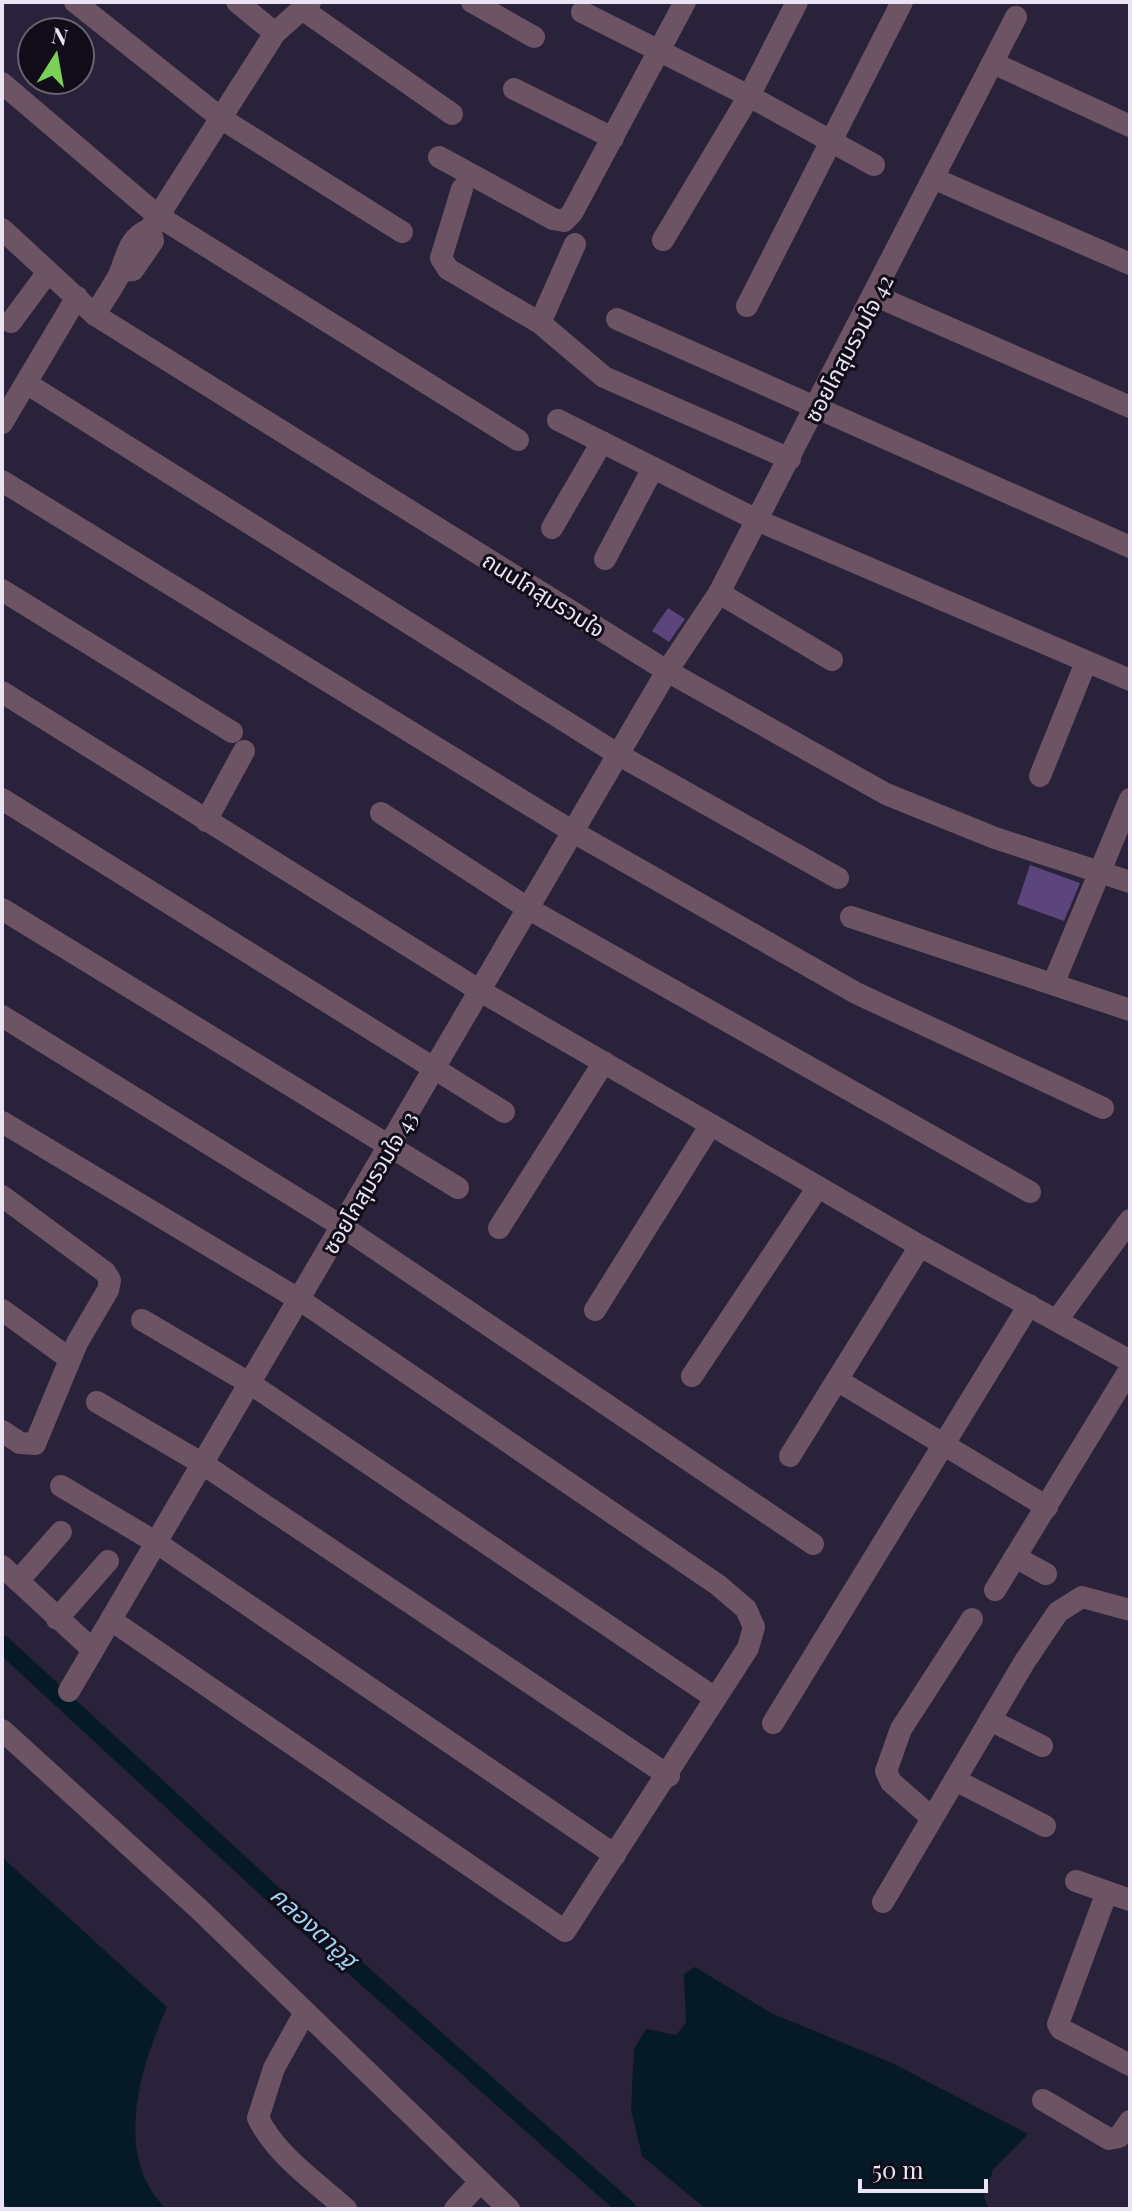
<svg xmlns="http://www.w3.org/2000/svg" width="1132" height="2211" viewBox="0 0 1132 2211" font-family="'Playfair Display','Noto Sans Thai',serif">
	<rect width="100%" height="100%" fill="#2a213a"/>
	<!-- water -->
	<g fill="#051a26">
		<path d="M 2,1857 L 167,2007 C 141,2066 111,2157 167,2209 L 10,2209 L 2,2201 Z"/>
		<path d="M 695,1967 L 771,2013 L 892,2063 L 1028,2134 L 993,2170 L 984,2197 L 989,2209 L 706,2209 L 642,2156 L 631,2109 L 634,2049 L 646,2029 L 676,2035 L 686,2023 L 684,1974 Z"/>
	</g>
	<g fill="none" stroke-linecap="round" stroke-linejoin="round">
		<!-- canal -->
		<path stroke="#051a26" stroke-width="18" d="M 2,1644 L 289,1909 L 627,2209"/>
	</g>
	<!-- building -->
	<g fill="#5b457c">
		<path d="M 668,608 L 685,619 L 669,642 L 652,631 Z"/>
		<path d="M 1030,865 L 1080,883 L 1064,921 L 1017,904 Z"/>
	</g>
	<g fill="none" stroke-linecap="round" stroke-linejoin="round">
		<!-- minor -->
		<g stroke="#6d5464" stroke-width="22">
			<path d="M 75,2 L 222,119 L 402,232"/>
			<path d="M 237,2 L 275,33"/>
			<path d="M 472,2 L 534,37"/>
			<path d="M 302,9 L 452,114"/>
			<path d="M 582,12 L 749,96 L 874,165"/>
			<path d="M 993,63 L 1130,126"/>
			<path d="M 2,83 L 158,216 L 518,440"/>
			<path d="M 514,89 L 613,138"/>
			<path d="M 439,157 L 553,219 L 564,221 L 572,213 L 685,2"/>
			<path d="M 935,179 L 1130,264"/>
			<path d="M 462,189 L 441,258 L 448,269 L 540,323 L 604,377 L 790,459"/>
			<path d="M 2,229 L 95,315 L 667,671 L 886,794 L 995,838 L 1130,882"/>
			<path d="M 663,240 L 749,96 L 797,2"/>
			<path d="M 121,271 L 133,270 L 153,241 L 150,229"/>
			<path d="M 876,296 L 1130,407"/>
			<path d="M 747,306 L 902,2"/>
			<path d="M 95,315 C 102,302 112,289 119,275 C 127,257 128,237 150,229 L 275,33 L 310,2"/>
			<path d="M 617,319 L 1130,547"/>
			<path d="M 11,322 L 48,272"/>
			<path d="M 540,323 L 575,244"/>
			<path d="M 26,383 L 619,755 L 838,878"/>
			<path d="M 558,420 L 759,521 L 1130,680"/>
			<path d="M 2,423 L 77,297"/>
			<path d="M 2,481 L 575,833 L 856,993 L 1103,1108"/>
			<path d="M 552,528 L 602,442"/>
			<path d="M 605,559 L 653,468"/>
			<path d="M 2,590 L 232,732"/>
			<path d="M 719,593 L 832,660"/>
			<path d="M 2,692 L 482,992 L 920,1246 L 1130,1361"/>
			<path d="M 1040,776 L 1086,662"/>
			<path d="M 2,799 L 504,1112"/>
			<path d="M 381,813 L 529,909 L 1030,1192"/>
			<path d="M 206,821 L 244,751"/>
			<path d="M 2,909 L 458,1188"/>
			<path d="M 851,917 L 1130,1010"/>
			<path d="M 1054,982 L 1130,799"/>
			<path d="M 2,1016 L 343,1227 L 813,1544"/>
			<path d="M 2,1122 L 300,1300 L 718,1585 L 746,1609 L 754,1627 L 748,1648 L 565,1931 L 111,1620"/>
			<path d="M 2,1196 L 105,1272 L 110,1280 L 108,1290 L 77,1343 L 35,1444 L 20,1443 L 2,1431"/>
			<path d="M 499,1228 L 604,1062"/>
			<path d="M 2,1310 L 70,1359"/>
			<path d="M 595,1310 L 710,1126"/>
			<path d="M 142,1320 L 251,1384 L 715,1698"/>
			<path d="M 1057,1320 L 1130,1220"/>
			<path d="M 692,1376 L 818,1187"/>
			<path d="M 837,1380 L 1047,1507"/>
			<path d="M 97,1402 L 203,1464 L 669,1776"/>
			<path d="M 790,1456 L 920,1246"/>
			<path d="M 61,1486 L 157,1543 L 615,1855"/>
			<path d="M 1015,1557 L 1046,1574"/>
			<path d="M 2,1566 L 93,1650"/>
			<path d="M 18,1581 L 61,1532"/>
			<path d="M 995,1590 L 1130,1369"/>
			<path d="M 57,1619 L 108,1561"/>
			<path d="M 69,1691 L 667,671 L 719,593 L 1016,17"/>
			<path d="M 990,1720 L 1042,1746"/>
			<path d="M 773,1723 L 1029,1305"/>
			<path d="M 2,1730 L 199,1909 L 509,2209"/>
			<path d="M 955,1780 L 1045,1826"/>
			<path d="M 932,1818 L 891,1782 L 886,1771 L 901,1729 L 972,1619"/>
			<path d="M 1076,1881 L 1130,1900"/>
			<path d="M 1107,1892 L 1058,2024 L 1061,2029 L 1130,2065"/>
			<path d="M 883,1902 L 1025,1661 L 1058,1612 L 1082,1597 L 1130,1610"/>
			<path d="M 304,2014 L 274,2068 L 258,2118 C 276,2155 316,2182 346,2209"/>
			<path d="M 1043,2100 L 1109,2139 L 1119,2137 L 1130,2121"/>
			<path d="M 455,2209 L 480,2182"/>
		</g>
	</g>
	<g text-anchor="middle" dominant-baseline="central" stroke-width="6" stroke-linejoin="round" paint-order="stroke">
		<!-- street labels -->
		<g font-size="22" fill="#eae4f5" stroke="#110d18">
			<text transform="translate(848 348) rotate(-62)">ซอยโกสุมรวมใจ 42</text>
			<text transform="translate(544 594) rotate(32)">ถนนโกสุมรวมใจ</text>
			<text transform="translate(369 1182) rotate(-59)">ซอยโกสุมรวมใจ 43</text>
		</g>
		<!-- water labels -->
		<g font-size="24" font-style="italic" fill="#9dd1f3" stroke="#110d18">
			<text transform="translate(315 1926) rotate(42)">คลองตาอูฐ</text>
		</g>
	</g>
	<!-- border -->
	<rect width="1132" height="2211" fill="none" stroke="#eae4f5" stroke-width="8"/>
	<!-- north arrow -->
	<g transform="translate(56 56) rotate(11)"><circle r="38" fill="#110d18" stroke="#686370" stroke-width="2"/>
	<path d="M0-6L14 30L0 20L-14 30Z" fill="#7ad156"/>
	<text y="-12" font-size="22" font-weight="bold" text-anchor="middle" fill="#eae4f5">N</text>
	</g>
	<!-- scale -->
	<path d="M860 2179v12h126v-12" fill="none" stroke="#eae4f5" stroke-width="4"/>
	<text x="872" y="2179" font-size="24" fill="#eae4f5" stroke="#110d18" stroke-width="6" paint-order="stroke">50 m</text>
</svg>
